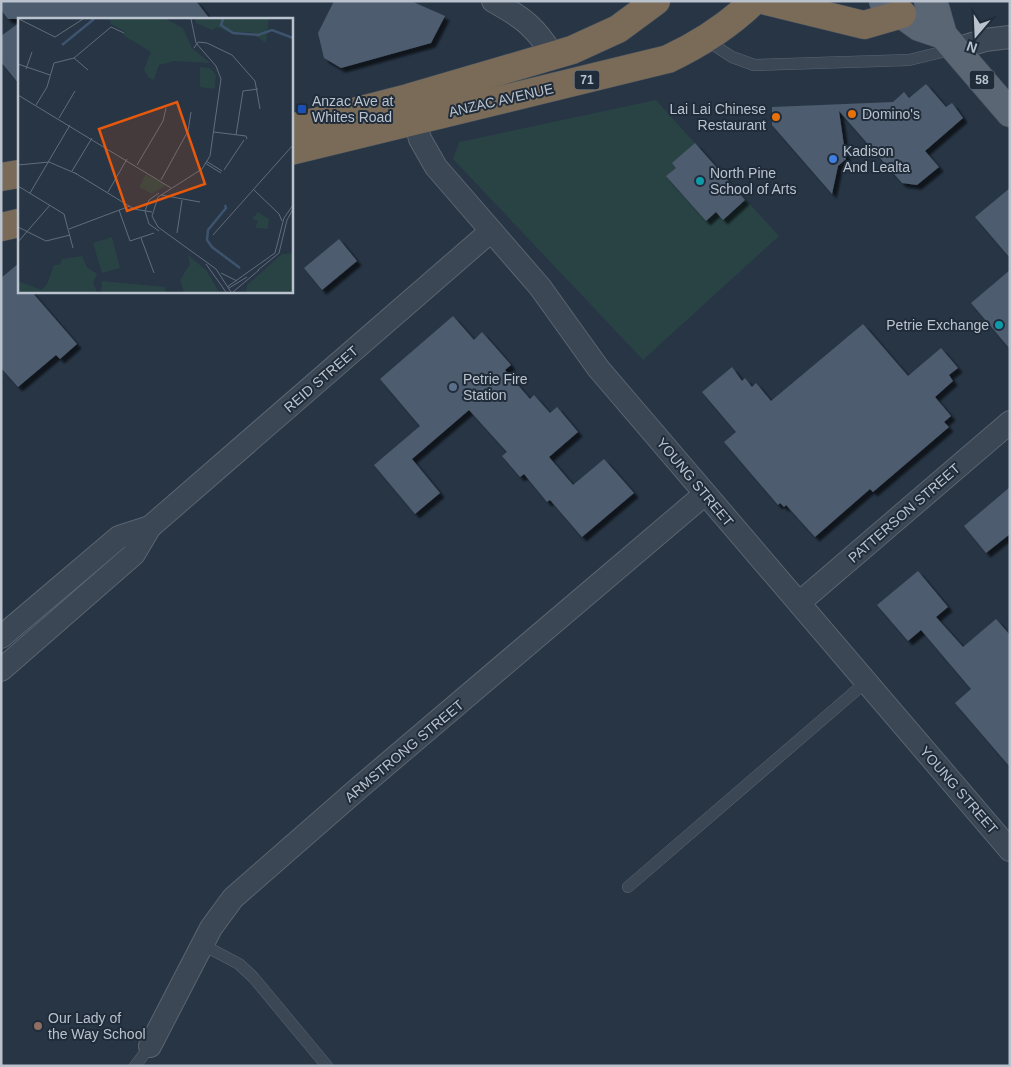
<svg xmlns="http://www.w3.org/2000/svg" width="1011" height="1067" viewBox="0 0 1011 1067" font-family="Arial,sans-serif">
	<defs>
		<filter id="shadow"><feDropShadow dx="4.5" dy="4.5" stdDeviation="1" flood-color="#0009"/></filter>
	</defs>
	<rect width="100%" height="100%" fill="#273545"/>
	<!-- green -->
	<path fill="#294345" d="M 656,100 L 779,236 L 643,360 L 453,159 L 459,142 Z"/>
	<!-- building -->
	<g fill="#4e5c6e" filter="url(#shadow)">
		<path d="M 1,1 L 196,1 L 210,19 L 8,19 L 1,10 Z"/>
		<path d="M 334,1 L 411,1 L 445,16 L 431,43 L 341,68 L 324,58 L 318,33 Z"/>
		<path d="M 19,23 L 19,84 L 1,62 L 1,36 Z"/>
		<path d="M 926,84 L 946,107 L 952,103 L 963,118 L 925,151 L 939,167 L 917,185 L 902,183 L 839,111 L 846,159 L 838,166 L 832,194 L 772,125 L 772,107 L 893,102 L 904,92 L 909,98 Z"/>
		<path d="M 695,143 L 745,200 L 723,220 L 716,212 L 706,221 L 666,176 L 676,168 L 672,163 Z"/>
		<path d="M 1010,188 L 1010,258 L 975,217 Z"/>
		<path d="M 339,239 L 357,261 L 322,290 L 304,268 Z"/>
		<path d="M 19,263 L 19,291 L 31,291 L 77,344 L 60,359 L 56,355 L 18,387 L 1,368 L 1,278 Z"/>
		<path d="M 1010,270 L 1010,349 L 971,303 Z"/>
		<path d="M 453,316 L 474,340 L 482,332 L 511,365 L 505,370 L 530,399 L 534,395 L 550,413 L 557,407 L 578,432 L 549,457 L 573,485 L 604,459 L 634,493 L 582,537 L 550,500 L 547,502 L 524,474 L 520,477 L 502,456 L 507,452 L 469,410 L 412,459 L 440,493 L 415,514 L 374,465 L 420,426 L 380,379 Z"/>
		<path d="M 863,324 L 908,376 L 941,348 L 958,368 L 949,375 L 953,381 L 935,397 L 951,416 L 944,422 L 949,427 L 873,492 L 870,489 L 815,537 L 786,505 L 784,507 L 780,503 L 778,505 L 724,442 L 736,432 L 702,392 L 732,367 L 742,381 L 745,378 L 752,387 L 756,383 L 771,401 Z"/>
		<path d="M 1010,487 L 1010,534 L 986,553 L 964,526 Z"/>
		<path d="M 918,571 L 948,607 L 936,617 L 963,647 L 996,619 L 1010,635 L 1010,767 L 955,703 L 971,689 L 921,630 L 908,641 L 877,605 Z"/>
	</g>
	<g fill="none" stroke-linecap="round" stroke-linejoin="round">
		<defs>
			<g id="lane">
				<path d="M 706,40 L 732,57 L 754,65 L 909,60 L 954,49"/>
				<path d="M 628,887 L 866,682"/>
				<path d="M 203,945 L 239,964 L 253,977 L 327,1066"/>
				<path d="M 135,1066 L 150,1046"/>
			</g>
			<g id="street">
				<path d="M 493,1 C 522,17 536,27 553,56"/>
				<path d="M 956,49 L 985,40 L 1010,37"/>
				<path d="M 411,106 L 420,139 L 436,167 L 540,287 L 598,368 L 1010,850"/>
				<path d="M 799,603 L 1010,422"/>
				<path d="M 1,637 L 119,537 L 150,527"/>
				<path d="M 1,670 L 134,554 L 150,527 L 491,231"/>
				<path d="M 150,1046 L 211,928 L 233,898 L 360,787 L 705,494"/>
			</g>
			<g id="primary">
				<path d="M 883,1 L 919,27 L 943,35"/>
				<path d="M 928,1 L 936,10 L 943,35 L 1010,113"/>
			</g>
			<g id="highway">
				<path d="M 766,1 L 864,25 L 902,14"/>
				<path d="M 291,128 L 408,98 L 572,50 L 618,29 L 656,1"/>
				<path d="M 291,151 L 668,59 C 700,44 728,26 754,1"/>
				<path d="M 1,177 L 19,174"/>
				<path d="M 1,227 L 19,223"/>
			</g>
		</defs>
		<!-- lane casing -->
		<use href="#lane" stroke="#5a6571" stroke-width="12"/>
		<!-- street casing -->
		<use href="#street" stroke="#5a6571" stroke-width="24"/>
		<!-- primary casing -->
		<use href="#primary" stroke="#45505d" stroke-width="29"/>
		<!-- highway casing -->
		<use href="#highway" stroke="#46525f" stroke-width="29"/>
		<!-- lane -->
		<use href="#lane" stroke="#3b4754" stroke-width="11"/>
		<!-- street -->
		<use href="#street" stroke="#3b4754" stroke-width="22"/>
		<!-- primary -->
		<use href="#primary" stroke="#5a6674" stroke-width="28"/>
		<!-- highway -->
		<use href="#highway" stroke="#7a6b58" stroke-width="28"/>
	</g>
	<!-- markers -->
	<rect fill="#1a4fb4" stroke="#202c3a" stroke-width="2" x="297" y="104" width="10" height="10" rx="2.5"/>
	<g fill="#e8710a" stroke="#202c3a" stroke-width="2">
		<circle cx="852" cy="114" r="5"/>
		<circle cx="776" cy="117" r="5"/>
	</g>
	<circle fill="#3f7fe0" stroke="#202c3a" stroke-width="2" cx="833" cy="159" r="5"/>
	<g fill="#0f9aa8" stroke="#202c3a" stroke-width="2">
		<circle cx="700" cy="181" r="5"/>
		<circle cx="999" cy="325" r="5"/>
	</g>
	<circle fill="#5c6f8a" stroke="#202c3a" stroke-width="2" cx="453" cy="387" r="5"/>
	<circle fill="#8d6e63" stroke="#202c3a" stroke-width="2" cx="38" cy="1026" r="5"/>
	<g text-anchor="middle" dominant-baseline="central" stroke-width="4" stroke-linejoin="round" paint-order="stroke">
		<!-- shield labels -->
		<g fill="#202c3a" stroke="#8b95a1" stroke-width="1">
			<rect x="574.5" y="70.5" width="25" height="19" rx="4"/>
			<rect x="969.5" y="70.5" width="25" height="19" rx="4"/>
		</g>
		<g font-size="12" font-weight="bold" fill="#b9c2cd">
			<text x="587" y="80">71</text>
			<text x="982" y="80">58</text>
		</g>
		<!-- street labels -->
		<g font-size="14" fill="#b9c2cd" stroke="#202c3a">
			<text transform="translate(501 100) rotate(-13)">ANZAC AVENUE</text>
			<text transform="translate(321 379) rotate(-41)">REID STREET</text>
			<text transform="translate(695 482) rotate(50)">YOUNG STREET</text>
			<text transform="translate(904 513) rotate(-41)">PATTERSON STREET</text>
			<text transform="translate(404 751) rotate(-40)">ARMSTRONG STREET</text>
			<text transform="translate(959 790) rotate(49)">YOUNG STREET</text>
		</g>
		<!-- poi labels -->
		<g font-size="14" fill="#b9c2cd" stroke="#202c3a" text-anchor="start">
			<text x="312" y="101">Anzac Ave at<tspan x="312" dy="16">Whites Road</tspan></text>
			<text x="766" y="109" text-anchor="end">Lai Lai Chinese<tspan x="766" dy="16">Restaurant</tspan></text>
			<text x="862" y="114">Domino's</text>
			<text x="843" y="151">Kadison<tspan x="843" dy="16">And Lealta</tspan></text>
			<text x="710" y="173">North Pine<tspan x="710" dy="16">School of Arts</tspan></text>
			<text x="989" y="325" text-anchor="end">Petrie Exchange</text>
			<text x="463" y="379">Petrie Fire<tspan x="463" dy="16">Station</tspan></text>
			<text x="48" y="1018">Our Lady of<tspan x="48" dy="16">the Way School</tspan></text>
		</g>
	</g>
	<!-- overview -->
	<g transform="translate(18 18)">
		<rect width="275" height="275" fill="#273545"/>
		<path d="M 91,1 L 148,1 L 165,10 L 174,30 L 192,45 L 156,43 L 141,47 L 136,62 L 130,59 L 126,51 L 133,34 L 105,17 L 107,14 L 93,6 ZM 177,1 L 251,1 L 248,25 L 232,14 L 210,14 L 199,9 L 194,12 L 178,5 ZM 182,49 L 192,50 L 198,57 L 197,71 L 182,69 ZM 128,156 L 148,167 L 134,176 L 121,169 ZM 240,194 L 251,201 L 250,211 L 237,210 L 240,203 L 234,201 ZM 94,219 L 102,250 L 84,255 L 75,225 ZM 275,235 L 275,274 L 228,274 L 229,267 L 264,236 ZM 170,237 L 189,253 L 201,274 L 166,274 L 162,262 L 172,246 ZM 64,238 L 69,249 L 79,256 L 75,265 L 79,274 L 0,274 L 0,263 L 23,272 L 29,266 L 36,247 L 42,247 L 44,241 ZM 84,263 L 147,269 L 147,274 L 83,274 Z" fill="#294345"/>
		<path fill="none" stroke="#3d536e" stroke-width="2.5" d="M 205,1 L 203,7 L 215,15 L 240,17 L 254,12 L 275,20M 44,27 L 76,1M 207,187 L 208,190 L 190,212 L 189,222 L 194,229 L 222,250"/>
		<path fill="none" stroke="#616d7b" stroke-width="1" d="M 1,1 L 37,19 L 65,1M 173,1 L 178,25 L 198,48 L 203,61 L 192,138 L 184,151 L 140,179 L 134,198 L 140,209 L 198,251 L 213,274M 176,30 L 180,24 L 189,25 L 214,37 L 237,63 L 242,91M 56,40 L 70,52M 0,46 L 32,57M 8,51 L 14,34M 0,77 L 153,170M 18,87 L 29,69 L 36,45 L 56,40 L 93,9 L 106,15M 41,100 L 57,73M 196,114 L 228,118 L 229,121M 218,117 L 225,73 L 240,71M 188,143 L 204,153M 187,145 L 203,155M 0,147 L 31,144 L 59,156M 119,147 L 145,103 L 148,90M 206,152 L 226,122M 54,153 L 74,120M 57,155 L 116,191 L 134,194M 143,162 L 170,113 L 173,94M 0,168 L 46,196 L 55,230M 235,171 L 261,196 L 264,203M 90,174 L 109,141M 12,175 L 52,107M 143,177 L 182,184M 101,192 L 112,223 L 136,215M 0,209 L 28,223 L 52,217M 51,211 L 112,188M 141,213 L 131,206 L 127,193 L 131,182 L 141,175M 159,215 L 164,182M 195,217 L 275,127M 123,220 L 136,255M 0,224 L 32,187M 188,246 L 208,274M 240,252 L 261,235 L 269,202 L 275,191M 203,255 L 219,263M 209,269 L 257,235 L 266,200 L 275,187M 211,270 L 229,259M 215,274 L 241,252"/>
		<path fill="#e8590c" fill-opacity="0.15" stroke="#e8590c" stroke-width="2.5" d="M 159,84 L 187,166 L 109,193 L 81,111 Z"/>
		<rect width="275" height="275" fill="none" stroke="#b9c2cd" stroke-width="2.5"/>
	</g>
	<!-- border -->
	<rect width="1011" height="1067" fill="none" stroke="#b9c2cd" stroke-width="5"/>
	<!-- north arrow -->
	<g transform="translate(976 35) rotate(199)" stroke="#202c3a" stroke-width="4" paint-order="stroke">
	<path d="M0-4L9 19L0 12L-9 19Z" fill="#b9c2cd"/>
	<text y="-8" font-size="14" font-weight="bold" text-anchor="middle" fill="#b9c2cd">N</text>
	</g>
</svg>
